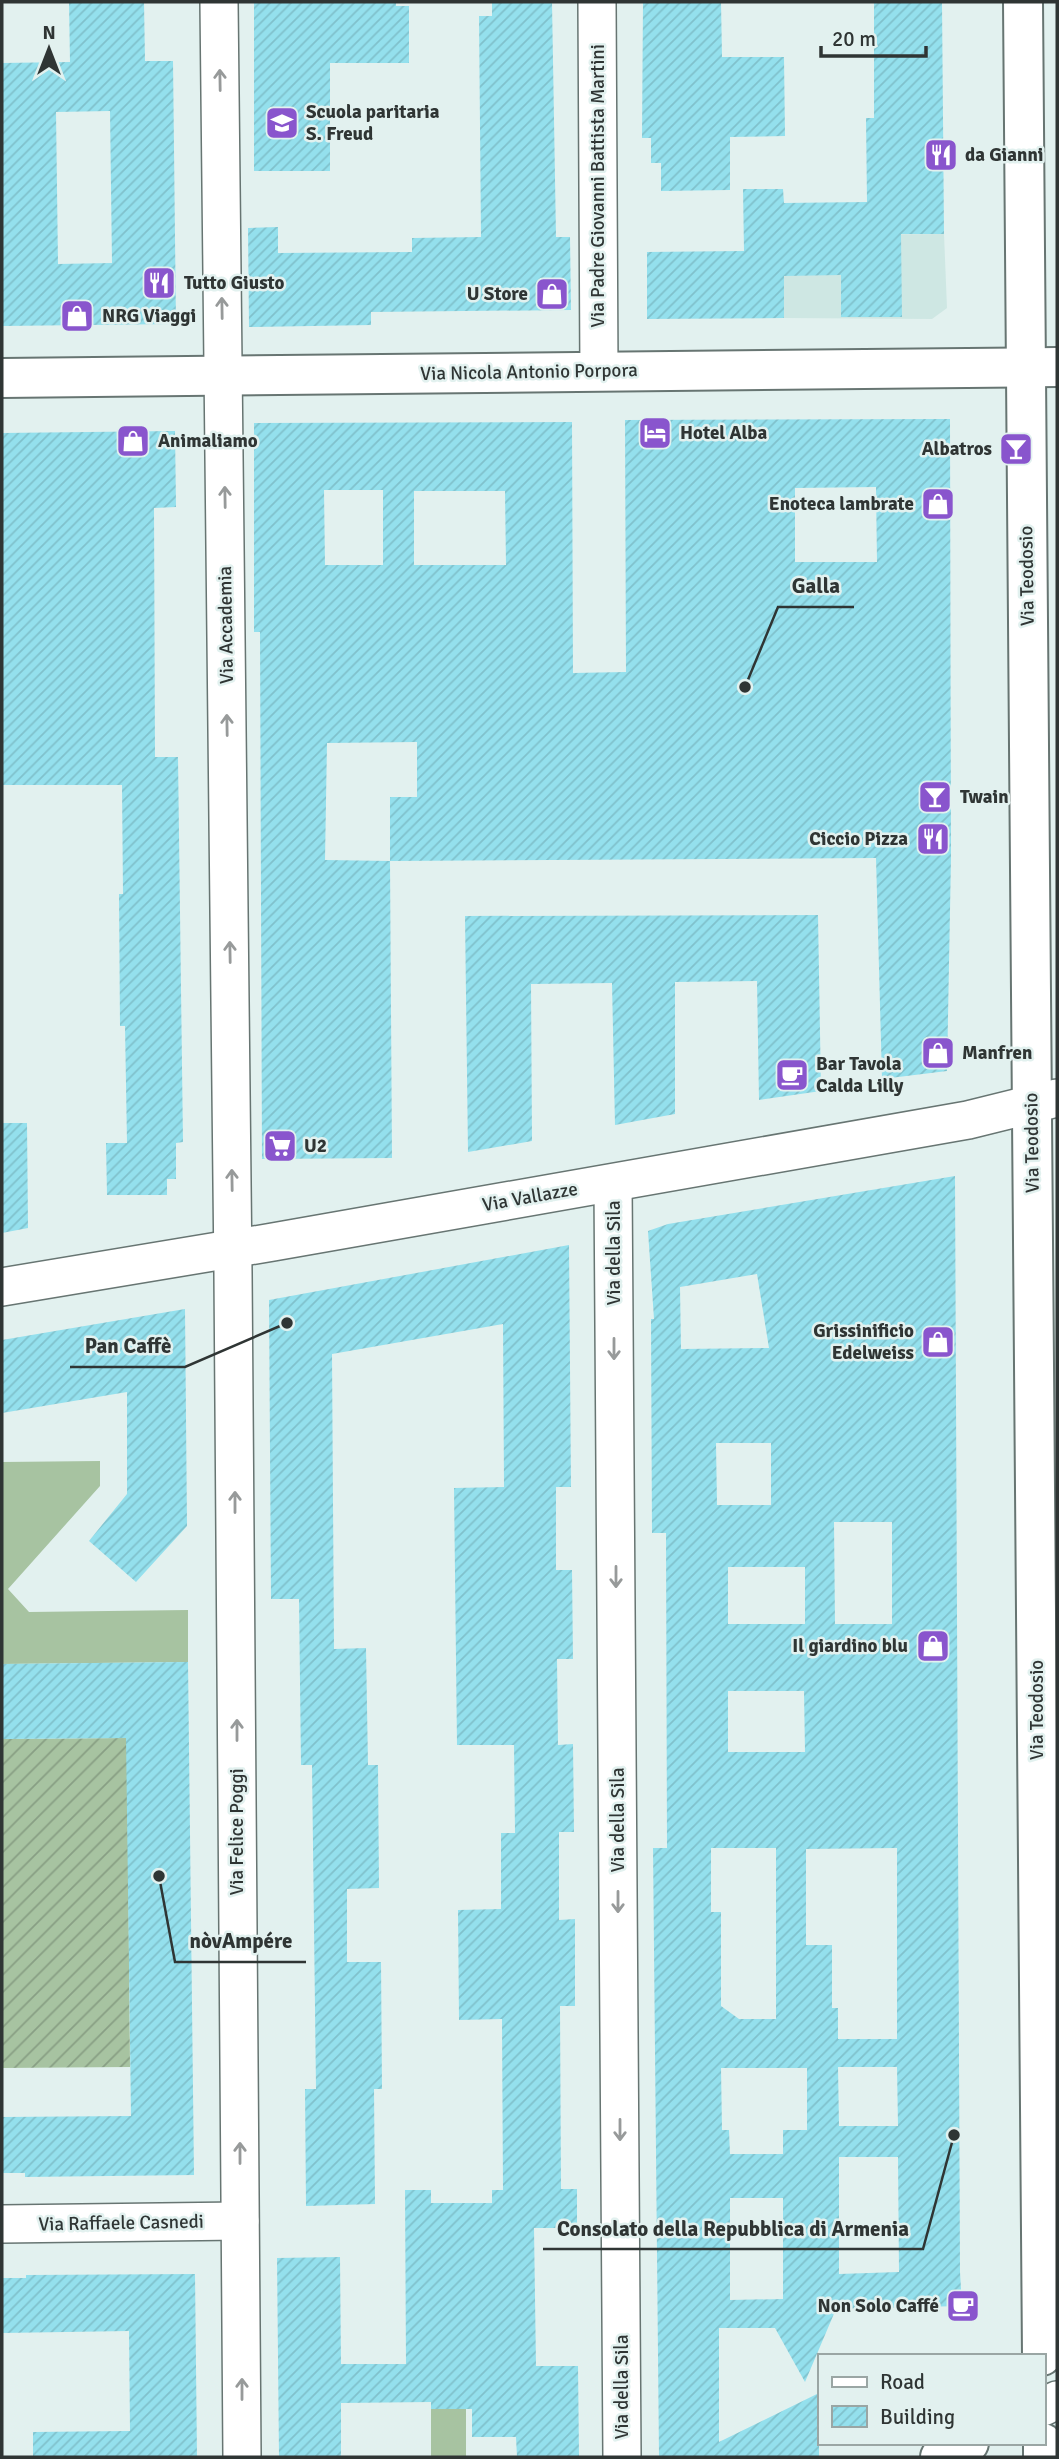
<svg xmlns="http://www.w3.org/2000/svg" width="1059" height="2459" viewBox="0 0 1059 2459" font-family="Signika,sans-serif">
	<defs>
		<pattern id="garden-furrows" width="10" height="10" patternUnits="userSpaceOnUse" patternTransform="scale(1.75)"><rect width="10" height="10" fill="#a7c3a1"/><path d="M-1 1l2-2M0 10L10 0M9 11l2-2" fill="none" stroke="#889f84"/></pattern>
		<pattern id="building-hatch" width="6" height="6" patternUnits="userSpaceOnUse" patternTransform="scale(1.75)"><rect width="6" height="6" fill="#94e0ed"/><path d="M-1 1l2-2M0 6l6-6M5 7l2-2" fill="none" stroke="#80c1cc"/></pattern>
	</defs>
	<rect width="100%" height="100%" fill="#e2f1ef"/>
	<!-- built -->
	<path fill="#cee7e3" d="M 944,234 L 947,308 L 932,319 L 784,318 L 784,235 Z"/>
	<!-- grass -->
	<g fill="#a7c3a1">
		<path d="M 100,1461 L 100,1486 L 8,1589 L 29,1612 L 188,1610 L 188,1662 L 2,1664 L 2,1462 Z"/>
		<rect x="431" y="2409" width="35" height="48"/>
	</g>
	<!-- garden -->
	<path fill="url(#garden-furrows)" d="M 127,1738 L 130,2067 L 2,2068 L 2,1739 Z"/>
	<!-- building -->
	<g fill="url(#building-hatch)" fill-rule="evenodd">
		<path d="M 69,2 L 144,2 L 145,61 L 173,61 L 176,324 L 2,326 L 2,63 L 70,62 ZM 110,111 L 112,263 L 58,264 L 56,112 Z"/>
		<path d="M 254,2 L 396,2 L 396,6 L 409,6 L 409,63 L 330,63 L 330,171 L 254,171 Z"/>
		<path d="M 492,2 L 552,2 L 556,237 L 570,237 L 571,310 L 371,312 L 371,325 L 249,327 L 248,228 L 278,227 L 278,253 L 412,252 L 412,238 L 481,237 L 479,16 L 492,16 Z"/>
		<path d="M 643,2 L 721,2 L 722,57 L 784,57 L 785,136 L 730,137 L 730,190 L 661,191 L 661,163 L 651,163 L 651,138 L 642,138 Z"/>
		<path d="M 874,2 L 942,2 L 944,234 L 901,234 L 902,317 L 841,317 L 841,275 L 784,276 L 784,318 L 647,319 L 647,252 L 744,251 L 743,189 L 783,189 L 784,203 L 867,202 L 866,118 L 874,118 Z"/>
		<path d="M 950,419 L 951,858 L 947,1071 L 882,1079 L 876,858 L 390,861 L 392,1158 L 262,1159 L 260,632 L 254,632 L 254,423 L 572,422 L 573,673 L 626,672 L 625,420 ZM 876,487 L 877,562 L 795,562 L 795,488 ZM 324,490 L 383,490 L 383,565 L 325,565 ZM 414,491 L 505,491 L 506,565 L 414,565 ZM 417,742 L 417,797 L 390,797 L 390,861 L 325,860 L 327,743 Z"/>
		<path d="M 175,431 L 176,507 L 154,508 L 155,757 L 178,757 L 183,1142 L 176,1143 L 176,1179 L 167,1179 L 167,1195 L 107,1195 L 106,1143 L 127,1143 L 125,1026 L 120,1026 L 119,894 L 123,894 L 122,785 L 2,785 L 2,433 Z"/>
		<path d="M 818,915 L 821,1091 L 759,1100 L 757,981 L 675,982 L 675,1114 L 615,1125 L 612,983 L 531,984 L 532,1141 L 468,1152 L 465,916 Z"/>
		<path d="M 2,1123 L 27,1123 L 28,1228 L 2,1233 Z"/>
		<path d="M 955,1176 L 960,2272 L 962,2306 L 836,2309 L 805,2382 L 775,2328 L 719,2328 L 719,2442 L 819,2393 L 819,2457 L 659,2457 L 653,1848 L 667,1848 L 666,1533 L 652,1533 L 651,1319 L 654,1319 L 648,1231 L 668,1224 ZM 757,1274 L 769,1348 L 681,1349 L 680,1287 ZM 716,1443 L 771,1443 L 771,1505 L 717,1505 ZM 834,1522 L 892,1522 L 892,1624 L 835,1624 ZM 728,1567 L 805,1567 L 805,1624 L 728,1624 ZM 728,1691 L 804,1691 L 805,1752 L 728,1752 ZM 711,1848 L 776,1848 L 776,2019 L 739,2019 L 721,2006 L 721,1912 L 711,1912 ZM 897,1848 L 897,2039 L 838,2039 L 838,2008 L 832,2008 L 832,1945 L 806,1945 L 806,1849 ZM 838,2067 L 897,2067 L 898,2126 L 839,2126 ZM 721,2068 L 807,2068 L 807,2130 L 783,2130 L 783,2154 L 730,2154 L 729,2130 L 722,2130 ZM 839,2157 L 898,2157 L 899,2272 L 839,2274 ZM 730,2198 L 783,2198 L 783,2299 L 730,2300 Z"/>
		<path d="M 569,1245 L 571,1487 L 556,1487 L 556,1570 L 572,1570 L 573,1659 L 557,1659 L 558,1745 L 573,1744 L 574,1832 L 559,1832 L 559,1920 L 575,1919 L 575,2006 L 560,2006 L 561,2189 L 577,2189 L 577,2228 L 534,2228 L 536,2366 L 578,2366 L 579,2457 L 517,2457 L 516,2437 L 472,2437 L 472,2409 L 431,2409 L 431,2402 L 341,2403 L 341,2457 L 279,2457 L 277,2258 L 340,2257 L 341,2364 L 406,2364 L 405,2190 L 431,2190 L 431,2203 L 492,2203 L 492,2190 L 503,2190 L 502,2019 L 459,2020 L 458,1910 L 501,1909 L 501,1833 L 515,1833 L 514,1745 L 457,1745 L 454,1488 L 504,1487 L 503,1324 L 332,1354 L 334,1649 L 366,1648 L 368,1765 L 378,1765 L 379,1888 L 347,1889 L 347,1962 L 381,1962 L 382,2089 L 374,2089 L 375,2204 L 306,2206 L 305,2089 L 316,2089 L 312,1765 L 301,1765 L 299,1599 L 271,1599 L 269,1300 Z"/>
		<path d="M 185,1309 L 187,1526 L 136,1582 L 89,1541 L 127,1494 L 127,1392 L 2,1413 L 2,1340 Z"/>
		<path d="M 188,1662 L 194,2175 L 25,2177 L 25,2173 L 2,2173 L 2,2117 L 131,2116 L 126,1738 L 2,1739 L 2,1664 Z"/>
		<path d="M 195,2274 L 197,2457 L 33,2457 L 33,2432 L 130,2431 L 129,2331 L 2,2333 L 2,2278 L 26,2278 L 26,2275 Z"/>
	</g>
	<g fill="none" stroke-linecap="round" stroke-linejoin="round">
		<defs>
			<g id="street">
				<path d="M 219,2 L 233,1273 L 242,2457"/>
				<path d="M 597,2 L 599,371"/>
				<path d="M 613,1183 L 622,2457"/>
				<path d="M 2,1287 L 273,1242 L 968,1120 L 1057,1098"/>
				<path d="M 2,2224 L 240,2221"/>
				<path d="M 1043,2407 L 1057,2400"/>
			</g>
			<g id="secondary">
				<path d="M 1023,2 L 1042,2356"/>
				<path d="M 1043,2443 L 1043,2457"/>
				<path d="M 940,2457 L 969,2443"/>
			</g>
			<path id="primary" d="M 2,378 L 1057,367"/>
		</defs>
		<!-- street casing -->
		<use href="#street" stroke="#677572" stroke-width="40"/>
		<!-- secondary casing -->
		<use href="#secondary" stroke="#677572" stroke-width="42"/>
		<!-- primary casing -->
		<use href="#primary" stroke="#677572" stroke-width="42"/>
		<!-- street -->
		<use href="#street" stroke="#fff" stroke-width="37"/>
		<!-- secondary -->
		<use href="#secondary" stroke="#fff" stroke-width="38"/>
		<!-- primary -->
		<use href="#primary" stroke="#fff" stroke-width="38"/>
	</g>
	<!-- one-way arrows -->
	<defs><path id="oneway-shaft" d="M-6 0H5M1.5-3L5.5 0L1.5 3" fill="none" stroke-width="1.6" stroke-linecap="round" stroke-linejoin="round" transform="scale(1.75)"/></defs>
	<g stroke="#979a9a">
		<use href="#oneway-shaft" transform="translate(220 80) rotate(-91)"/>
		<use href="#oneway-shaft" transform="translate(222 308) rotate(-91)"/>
		<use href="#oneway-shaft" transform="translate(225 497) rotate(-91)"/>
		<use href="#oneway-shaft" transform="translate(227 725) rotate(-91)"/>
		<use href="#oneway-shaft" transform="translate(230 952) rotate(-91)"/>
		<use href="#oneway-shaft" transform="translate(232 1180) rotate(-91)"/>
		<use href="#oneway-shaft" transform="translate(614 1349) rotate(90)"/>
		<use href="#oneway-shaft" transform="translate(235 1502) rotate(-90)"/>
		<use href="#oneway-shaft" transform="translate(616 1577) rotate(90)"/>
		<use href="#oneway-shaft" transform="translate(237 1730) rotate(-90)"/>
		<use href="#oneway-shaft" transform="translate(618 1902) rotate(90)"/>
		<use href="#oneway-shaft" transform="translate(620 2130) rotate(90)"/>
		<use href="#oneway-shaft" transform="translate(240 2153) rotate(-90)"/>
		<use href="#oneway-shaft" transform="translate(242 2389) rotate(-90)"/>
	</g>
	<!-- icons -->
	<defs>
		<symbol id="school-square" viewBox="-11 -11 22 22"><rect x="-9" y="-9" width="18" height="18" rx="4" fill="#8955cd" stroke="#e2f1ef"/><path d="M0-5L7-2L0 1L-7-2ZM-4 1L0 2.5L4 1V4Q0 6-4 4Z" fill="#fff"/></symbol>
		<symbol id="restaurant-square" viewBox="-11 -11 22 22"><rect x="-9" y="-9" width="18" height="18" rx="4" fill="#8955cd" stroke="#e2f1ef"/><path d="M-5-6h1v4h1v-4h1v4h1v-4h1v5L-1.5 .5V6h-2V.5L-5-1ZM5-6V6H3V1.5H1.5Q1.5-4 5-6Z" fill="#fff"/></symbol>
		<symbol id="shop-square" viewBox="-11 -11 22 22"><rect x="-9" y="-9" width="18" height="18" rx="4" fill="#8955cd" stroke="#e2f1ef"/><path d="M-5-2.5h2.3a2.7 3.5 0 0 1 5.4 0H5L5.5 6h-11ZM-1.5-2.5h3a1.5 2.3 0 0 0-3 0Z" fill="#fff"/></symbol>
		<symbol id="hotel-square" viewBox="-11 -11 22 22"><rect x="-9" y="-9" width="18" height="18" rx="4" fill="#8955cd" stroke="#e2f1ef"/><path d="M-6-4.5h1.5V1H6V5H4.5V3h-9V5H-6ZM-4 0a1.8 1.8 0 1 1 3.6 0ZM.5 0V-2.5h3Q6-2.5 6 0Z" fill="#fff"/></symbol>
		<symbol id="bar-square" viewBox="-11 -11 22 22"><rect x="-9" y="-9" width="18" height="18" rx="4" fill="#8955cd" stroke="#e2f1ef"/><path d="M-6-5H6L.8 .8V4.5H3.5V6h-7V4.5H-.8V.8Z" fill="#fff"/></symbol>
		<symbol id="cafe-square" viewBox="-11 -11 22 22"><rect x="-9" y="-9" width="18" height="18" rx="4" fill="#8955cd" stroke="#e2f1ef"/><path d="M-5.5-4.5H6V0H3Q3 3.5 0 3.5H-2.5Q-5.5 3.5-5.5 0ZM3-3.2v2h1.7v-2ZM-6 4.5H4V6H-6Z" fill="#fff"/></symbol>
		<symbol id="supermarket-square" viewBox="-11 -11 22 22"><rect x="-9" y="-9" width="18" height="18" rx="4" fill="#8955cd" stroke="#e2f1ef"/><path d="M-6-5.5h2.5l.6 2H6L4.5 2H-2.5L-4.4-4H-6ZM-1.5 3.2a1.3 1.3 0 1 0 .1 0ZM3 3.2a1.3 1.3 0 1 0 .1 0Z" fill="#fff"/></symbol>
	</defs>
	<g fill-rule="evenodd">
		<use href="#school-square" x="263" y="104" width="38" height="38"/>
		<use href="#restaurant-square" x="922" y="136" width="38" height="38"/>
		<use href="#restaurant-square" x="140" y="264" width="38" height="38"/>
		<use href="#shop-square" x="533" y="275" width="38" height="38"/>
		<use href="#shop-square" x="58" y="297" width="38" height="38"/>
		<use href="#hotel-square" x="636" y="414" width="38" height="38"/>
		<use href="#shop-square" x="114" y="422" width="38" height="38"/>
		<use href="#bar-square" x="997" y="430" width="38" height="38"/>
		<use href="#shop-square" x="919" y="485" width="38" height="38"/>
		<use href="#bar-square" x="916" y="778" width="38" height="38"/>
		<use href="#restaurant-square" x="914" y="820" width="38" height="38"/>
		<use href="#shop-square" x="919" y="1034" width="38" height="38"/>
		<use href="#cafe-square" x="773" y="1056" width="38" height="38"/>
		<use href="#supermarket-square" x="261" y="1127" width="38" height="38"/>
		<use href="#shop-square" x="919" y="1323" width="38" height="38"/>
		<use href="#shop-square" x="914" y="1627" width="38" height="38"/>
		<use href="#cafe-square" x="944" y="2287" width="38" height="38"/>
	</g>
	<g text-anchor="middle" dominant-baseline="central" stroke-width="5" stroke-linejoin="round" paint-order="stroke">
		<!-- poi labels -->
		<g font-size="19" font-weight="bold" fill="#2f3534" stroke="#e2f1ef" text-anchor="start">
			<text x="306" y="112">Scuola paritaria<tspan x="306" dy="22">S. Freud</tspan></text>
			<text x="965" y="155">da Gianni</text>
			<text x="184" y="283">Tutto Giusto</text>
			<text x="528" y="294" text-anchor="end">U Store</text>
			<text x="102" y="316">NRG Viaggi</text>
			<text x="680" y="433">Hotel Alba</text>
			<text x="158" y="441">Animaliamo</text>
			<text x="992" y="449" text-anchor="end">Albatros</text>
			<text x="914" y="504" text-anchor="end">Enoteca lambrate</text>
			<text x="960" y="797">Twain</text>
			<text x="908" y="839" text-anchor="end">Ciccio Pizza</text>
			<text x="962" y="1053">Manfren</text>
			<text x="816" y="1064">Bar Tavola<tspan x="816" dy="22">Calda Lilly</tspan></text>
			<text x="304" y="1146">U2</text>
			<text x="914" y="1331" text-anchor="end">Grissinificio<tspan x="914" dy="22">Edelweiss</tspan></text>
			<text x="908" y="1646" text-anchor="end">Il giardino blu</text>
			<text x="939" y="2306" text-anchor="end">Non Solo Caffé</text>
		</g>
		<!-- street labels -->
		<g font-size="19" fill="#2f3534" stroke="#e2f1ef">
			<text transform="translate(598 186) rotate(-90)">Via Padre Giovanni Battista Martini</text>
			<text transform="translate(529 372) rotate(-1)">Via Nicola Antonio Porpora</text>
			<text transform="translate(1027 576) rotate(-91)">Via Teodosio</text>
			<text transform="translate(226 625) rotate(-91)">Via Accademia</text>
			<text transform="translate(1032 1143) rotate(-91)">Via Teodosio</text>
			<text transform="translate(530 1197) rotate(-10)">Via Vallazze</text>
			<text transform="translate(614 1253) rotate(-90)">Via della Sila</text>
			<text transform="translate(1037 1710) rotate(-90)">Via Teodosio</text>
			<text transform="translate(618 1820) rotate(-90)">Via della Sila</text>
			<text transform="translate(237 1832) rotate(-90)">Via Felice Poggi</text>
			<text transform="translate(121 2223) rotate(-1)">Via Raffaele Casnedi</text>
			<text transform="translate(622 2387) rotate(-90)">Via della Sila</text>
		</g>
	</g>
	<!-- callouts -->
	<path fill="none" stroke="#2f3534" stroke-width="2.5" d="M745 687L778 607H854M287 1323L185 1367H70M159 1876L175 1962H306M954 2135L923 2249H543"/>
	<g fill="#2f3534" stroke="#e2f1ef" stroke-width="2.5">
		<circle cx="745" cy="687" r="7"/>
		<circle cx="287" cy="1323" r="7"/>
		<circle cx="159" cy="1876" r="7"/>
		<circle cx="954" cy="2135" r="7"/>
	</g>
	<g font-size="21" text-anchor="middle" font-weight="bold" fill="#2f3534" stroke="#e2f1ef" stroke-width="5" stroke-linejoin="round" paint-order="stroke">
		<text x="816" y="593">Galla</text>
		<text x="128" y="1353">Pan Caffè</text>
		<text x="241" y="1948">nòvAmpére</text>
		<text x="733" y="2236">Consolato della Repubblica di Armenia</text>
	</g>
	<!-- border -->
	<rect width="1059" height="2459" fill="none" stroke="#2f3534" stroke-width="7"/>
	<!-- legend -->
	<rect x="818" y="2354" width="228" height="91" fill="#e2f1ef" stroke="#9aa6a4" stroke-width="2"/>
	<rect x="832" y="2377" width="35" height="10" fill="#ffffff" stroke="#9aa6a4" stroke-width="2"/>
	<text x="880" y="2389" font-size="21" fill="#2f3534">Road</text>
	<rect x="832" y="2406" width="35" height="21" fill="url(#building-hatch)" stroke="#9aa6a4" stroke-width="2"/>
	<text x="880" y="2424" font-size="21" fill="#2f3534">Building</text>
	<!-- north arrow -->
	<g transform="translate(49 49)" stroke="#e2f1ef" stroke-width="5" paint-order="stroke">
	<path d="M0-5L12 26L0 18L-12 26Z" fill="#2f3534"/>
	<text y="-10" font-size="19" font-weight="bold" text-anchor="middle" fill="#2f3534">N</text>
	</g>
	<!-- scale -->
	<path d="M821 46v10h105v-10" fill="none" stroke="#2f3534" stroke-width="3.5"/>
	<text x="832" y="46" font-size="21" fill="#2f3534" stroke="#e2f1ef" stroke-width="5" paint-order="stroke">20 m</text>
</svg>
